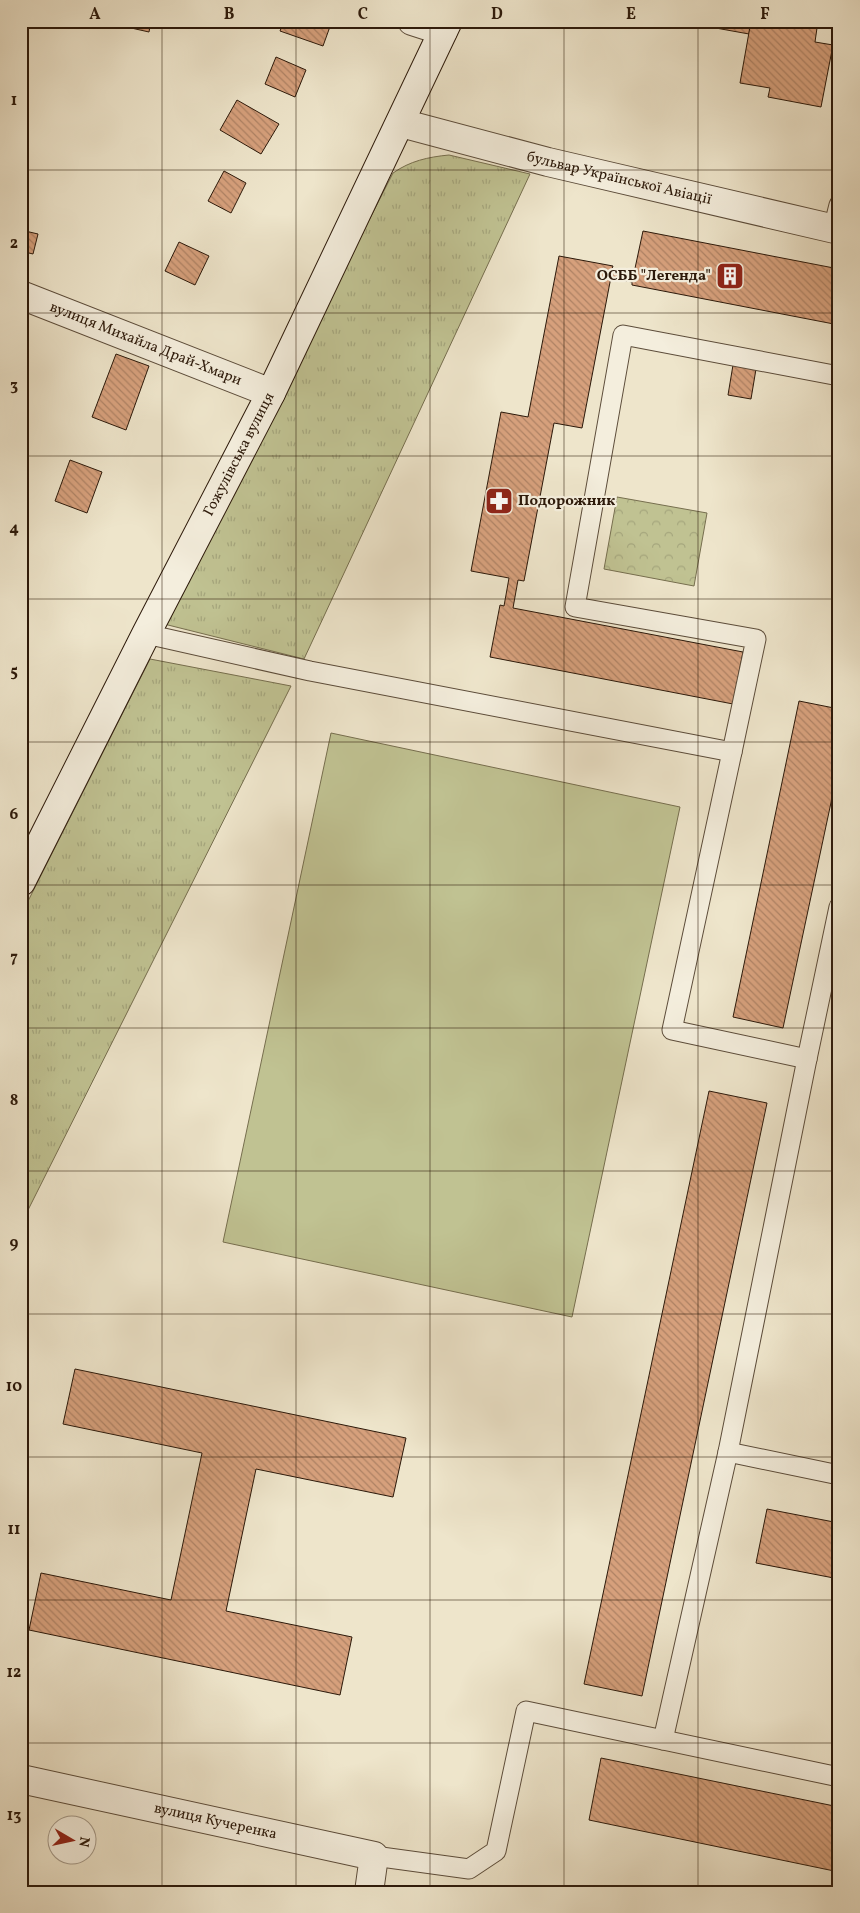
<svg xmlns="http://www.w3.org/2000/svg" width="860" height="1913" viewBox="0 0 860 1913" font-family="Vollkorn,serif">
	<defs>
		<pattern id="grass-tufts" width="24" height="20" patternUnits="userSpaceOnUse" patternTransform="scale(1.25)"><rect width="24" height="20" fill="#c0c292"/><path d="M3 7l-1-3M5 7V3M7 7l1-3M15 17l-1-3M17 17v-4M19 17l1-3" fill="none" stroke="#a5a67d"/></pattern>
		<pattern id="park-crowns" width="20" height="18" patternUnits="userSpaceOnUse" patternTransform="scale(1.25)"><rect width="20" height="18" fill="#c0c292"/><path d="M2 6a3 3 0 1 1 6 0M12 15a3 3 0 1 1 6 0" fill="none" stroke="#a5a67d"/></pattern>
		<pattern id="building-back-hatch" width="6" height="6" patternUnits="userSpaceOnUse" patternTransform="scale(1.25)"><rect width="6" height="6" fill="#d6a07c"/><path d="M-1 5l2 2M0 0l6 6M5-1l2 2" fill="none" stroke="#ae8264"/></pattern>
	</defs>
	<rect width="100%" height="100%" fill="#eee5cb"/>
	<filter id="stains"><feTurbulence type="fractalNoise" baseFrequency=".004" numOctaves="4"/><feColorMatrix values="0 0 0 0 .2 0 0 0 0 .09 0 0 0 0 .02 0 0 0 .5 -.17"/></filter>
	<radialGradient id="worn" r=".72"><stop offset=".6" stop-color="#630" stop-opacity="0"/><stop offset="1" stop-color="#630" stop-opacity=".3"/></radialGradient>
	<!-- grass -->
	<g fill="url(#grass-tufts)" stroke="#766e4e">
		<path d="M 449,155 L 530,174 L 304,659 L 164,624 L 393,173 C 410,161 428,157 449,155 Z"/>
		<path d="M 150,659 L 291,686 L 21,1224 L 21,915 Z"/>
	</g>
	<!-- park -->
	<path fill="url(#park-crowns)" stroke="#766e4e" d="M 617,497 L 707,513 L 694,586 L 604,569 Z"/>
	<!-- pitch -->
	<path fill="#c0c292" stroke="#766e4e" d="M 331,733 L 680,807 L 572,1317 L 223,1242 Z"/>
	<!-- building -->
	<g fill="url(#building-back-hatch)" stroke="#2c190a">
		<path d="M 100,21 L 151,21 L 149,32 Z"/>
		<path d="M 284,21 L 332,21 L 323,46 L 280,31 Z"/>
		<path d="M 699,21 L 751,21 L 749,34 L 699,25 Z"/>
		<path d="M 751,21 L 818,21 L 815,42 L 833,45 L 821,107 L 768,97 L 770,88 L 740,83 Z"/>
		<path d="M 276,57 L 306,70 L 295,97 L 265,84 Z"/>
		<path d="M 237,100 L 279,124 L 261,154 L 220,130 Z"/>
		<path d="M 224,171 L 246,183 L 231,213 L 208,201 Z"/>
		<path d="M 21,230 L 38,234 L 33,254 L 21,251 Z"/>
		<path d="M 643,231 L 839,269 L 839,325 L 632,285 L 632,282 L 621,280 L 623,271 L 634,273 Z"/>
		<path d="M 179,242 L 209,256 L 195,285 L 165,271 Z"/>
		<path d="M 559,256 L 613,266 L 612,269 L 623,271 L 621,280 L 611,277 L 582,428 L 554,423 L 524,581 L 518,580 L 513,608 L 743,652 L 733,704 L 490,657 L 500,605 L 504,606 L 509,578 L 471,571 L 501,412 L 528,417 Z"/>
		<path d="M 116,354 L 149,366 L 126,430 L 92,417 Z"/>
		<path d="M 733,365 L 756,369 L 751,399 L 728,395 Z"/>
		<path d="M 70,460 L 102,472 L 87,513 L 55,501 Z"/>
		<path d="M 799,701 L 839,709 L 839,765 L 783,1028 L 733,1017 Z"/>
		<path d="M 709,1091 L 767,1103 L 642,1696 L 584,1684 Z"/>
		<path d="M 75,1369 L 406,1438 L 393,1497 L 256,1469 L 226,1611 L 352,1637 L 340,1695 L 29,1630 L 41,1573 L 171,1600 L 202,1453 L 63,1424 Z"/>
		<path d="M 767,1509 L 839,1523 L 839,1579 L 756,1563 Z"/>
		<path d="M 601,1758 L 839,1807 L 839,1872 L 589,1820 Z"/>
	</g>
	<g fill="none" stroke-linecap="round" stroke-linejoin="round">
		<defs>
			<g id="lane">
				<path d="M 833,229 L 839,205"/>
				<path d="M 146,634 L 310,671 L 732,752 L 672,1030 L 807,1059 L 839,907"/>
				<path d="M 732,752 L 756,639 L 575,607 L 623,335 L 839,376"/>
				<path d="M 728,1452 L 807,1059"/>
				<path d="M 663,1740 L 728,1452 L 839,1475"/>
				<path d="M 374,1856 L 469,1869 L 496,1851 L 526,1711 L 839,1777"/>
			</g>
			<g id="street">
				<path d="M 412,21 L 443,31"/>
				<path id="s1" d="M 401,123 L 548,162 L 839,230"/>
				<path id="s2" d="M 21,295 L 271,393"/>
				<path id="s3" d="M 21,1779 L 374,1856 L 369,1892"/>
			</g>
			<g id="secondary">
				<path id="s4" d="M 21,882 L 146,634 L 271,393 L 448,21"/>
			</g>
		</defs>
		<!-- lane casing -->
		<use href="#lane" stroke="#5c4c3a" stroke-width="21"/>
		<!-- street casing -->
		<use href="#street" stroke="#5c4c3a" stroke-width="30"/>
		<!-- secondary casing -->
		<use href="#secondary" stroke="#2c190a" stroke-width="30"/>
		<!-- lane -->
		<use href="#lane" stroke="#f4eedd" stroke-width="19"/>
		<!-- street -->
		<use href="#street" stroke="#f4eedd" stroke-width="28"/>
		<!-- secondary -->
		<use href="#secondary" stroke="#f4eedd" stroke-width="28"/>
	</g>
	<!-- grid -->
	<path fill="none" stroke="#2c190a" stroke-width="1" stroke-opacity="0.55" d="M 162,21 L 162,1892M 296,21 L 296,1892M 430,21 L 430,1892M 564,21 L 564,1892M 698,21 L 698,1892M 21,170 L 839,170M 21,313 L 839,313M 21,456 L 839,456M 21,599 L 839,599M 21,742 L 839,742M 21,885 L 839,885M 21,1028 L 839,1028M 21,1171 L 839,1171M 21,1314 L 839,1314M 21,1457 L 839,1457M 21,1600 L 839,1600M 21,1743 L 839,1743"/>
	<!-- icons -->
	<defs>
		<symbol id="building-square" viewBox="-11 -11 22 22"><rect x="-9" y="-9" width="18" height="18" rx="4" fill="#8f2418" stroke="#f4eedd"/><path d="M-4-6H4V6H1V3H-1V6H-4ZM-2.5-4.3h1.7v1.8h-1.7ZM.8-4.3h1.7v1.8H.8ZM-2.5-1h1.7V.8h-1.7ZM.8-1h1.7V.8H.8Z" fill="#fff"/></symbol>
		<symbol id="pharmacy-square" viewBox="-11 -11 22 22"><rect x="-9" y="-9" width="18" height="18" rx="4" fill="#8f2418" stroke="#f4eedd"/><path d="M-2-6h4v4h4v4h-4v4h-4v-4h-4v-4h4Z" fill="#fff"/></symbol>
	</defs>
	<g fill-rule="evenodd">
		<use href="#building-square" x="714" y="260" width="32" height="32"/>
		<use href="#pharmacy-square" x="483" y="485" width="32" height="32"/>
	</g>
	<g text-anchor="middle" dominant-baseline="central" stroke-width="4.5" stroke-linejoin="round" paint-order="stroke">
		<!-- street labels -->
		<g font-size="15" fill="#2c190a" stroke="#f4eedd">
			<text stroke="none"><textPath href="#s1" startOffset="225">бульвар Української Авіації</textPath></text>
			<text stroke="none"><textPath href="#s2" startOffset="134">вулиця Михайла Драй-Хмари</textPath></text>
			<text stroke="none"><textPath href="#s4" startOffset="480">Гожулівська вулиця</textPath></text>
			<text stroke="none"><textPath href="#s3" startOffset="199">вулиця Кучеренка</textPath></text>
		</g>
		<!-- poi labels -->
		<g font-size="15" font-weight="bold" fill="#2c190a" stroke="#f4eedd" text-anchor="end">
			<text x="711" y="276">ОСББ "Легенда"</text>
			<text x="518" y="501" text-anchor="start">Подорожник</text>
		</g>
	</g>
	<!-- margin -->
	<rect width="860" height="1913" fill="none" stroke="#eee5cb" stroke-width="55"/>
	<!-- north arrow -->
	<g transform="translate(72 1840) rotate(99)"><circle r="24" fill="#f4eedd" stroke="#a49989"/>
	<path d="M0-4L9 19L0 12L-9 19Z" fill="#8f2418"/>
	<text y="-8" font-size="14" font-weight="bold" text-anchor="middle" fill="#2c190a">N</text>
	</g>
	<rect x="28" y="28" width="804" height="1858" fill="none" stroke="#2c190a" stroke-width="2"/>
	<g font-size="16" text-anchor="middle" font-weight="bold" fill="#2c190a">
		<text x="95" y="19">A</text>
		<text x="229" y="19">B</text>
		<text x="363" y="19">C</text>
		<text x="497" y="19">D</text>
		<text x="631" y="19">E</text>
		<text x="765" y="19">F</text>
		<text x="14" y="105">1</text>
		<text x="14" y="248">2</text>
		<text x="14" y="390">3</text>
		<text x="14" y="533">4</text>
		<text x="14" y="676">5</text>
		<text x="14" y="819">6</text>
		<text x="14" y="962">7</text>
		<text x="14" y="1105">8</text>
		<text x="14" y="1248">9</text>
		<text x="14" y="1391">10</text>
		<text x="14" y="1534">11</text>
		<text x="14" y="1677">12</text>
		<text x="14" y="1820">13</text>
	</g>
	<rect width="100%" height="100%" filter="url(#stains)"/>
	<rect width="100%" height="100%" fill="url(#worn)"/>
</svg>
